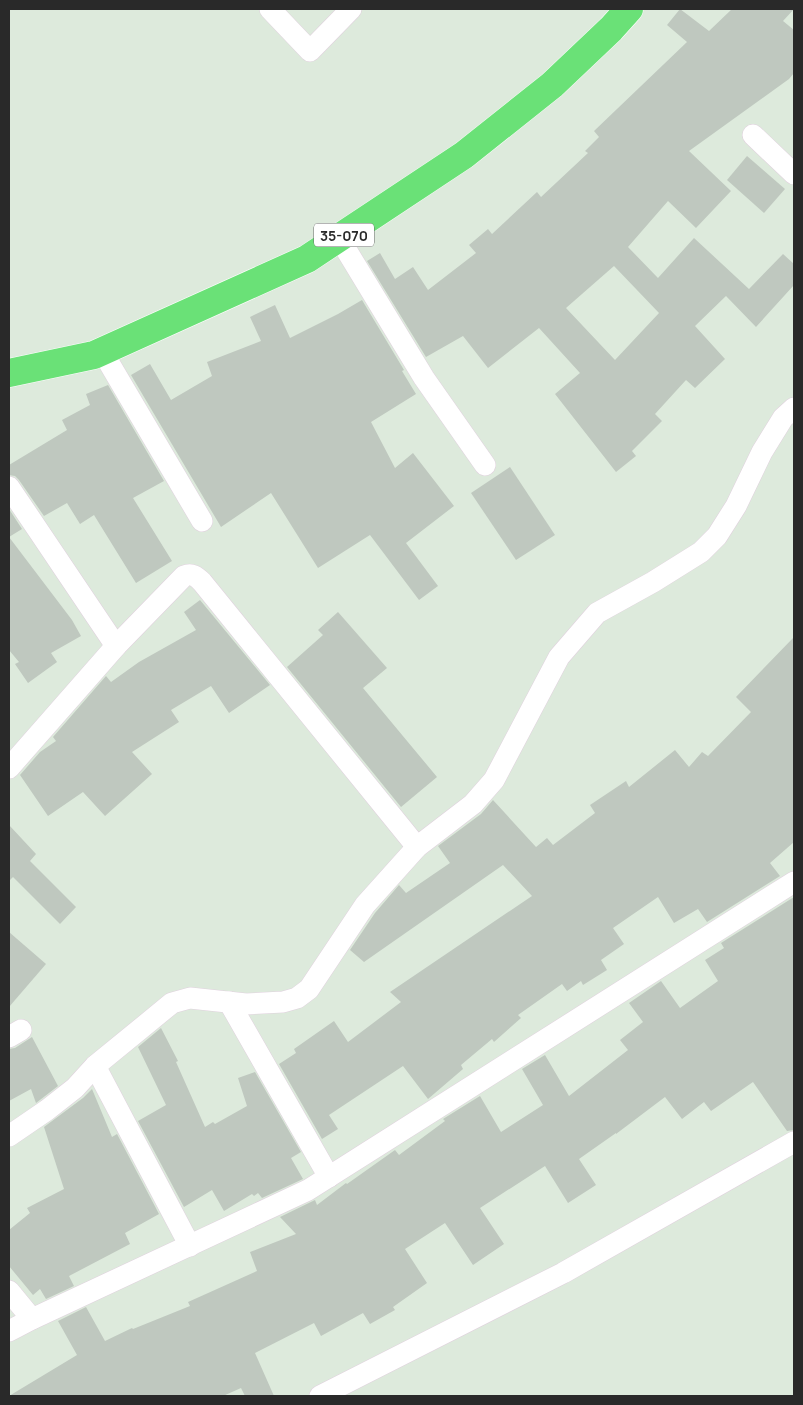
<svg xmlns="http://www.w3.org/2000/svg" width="803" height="1405" viewBox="0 0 803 1405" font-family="Manrope,sans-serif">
	<rect width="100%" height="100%" fill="#ddeadc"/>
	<!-- building -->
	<g fill="#bfc8bf" fill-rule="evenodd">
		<path d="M 680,9 L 709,31 L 732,9 L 794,9 L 783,21 L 794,30 L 794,73 L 789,79 L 689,151 L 731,191 L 696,228 L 668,201 L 628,247 L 658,278 L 694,238 L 749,289 L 783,254 L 794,264 L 794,285 L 756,327 L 726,296 L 695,326 L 725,359 L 695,388 L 686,380 L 655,414 L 662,421 L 632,451 L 636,456 L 616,472 L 555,394 L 580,373 L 539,328 L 488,368 L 463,336 L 426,357 L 367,261 L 380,253 L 395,279 L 413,267 L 428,290 L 476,253 L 469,245 L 488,229 L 492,234 L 537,192 L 541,197 L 588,153 L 585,151 L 599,137 L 594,131 L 687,42 L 667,25 ZM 614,266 L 659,313 L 615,360 L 566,308 Z"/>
		<path d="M 747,156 L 785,189 L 764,213 L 727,180 Z"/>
		<path d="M 362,300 L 404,370 L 402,371 L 416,394 L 371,422 L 395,468 L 413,453 L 454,506 L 406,543 L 438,586 L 419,600 L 370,535 L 318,568 L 271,493 L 221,527 L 131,375 L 150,364 L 171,400 L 212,376 L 207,362 L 261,341 L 250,317 L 275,305 L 290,338 L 338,314 Z"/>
		<path d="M 108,385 L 164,481 L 133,498 L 172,561 L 136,583 L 94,515 L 80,524 L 67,503 L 44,516 L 19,480 L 15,476 L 9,475 L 9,465 L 67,430 L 62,420 L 90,405 L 86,394 Z"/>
		<path d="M 510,467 L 555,535 L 516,560 L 471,493 Z"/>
		<path d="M 9,509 L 22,529 L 9,537 L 72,620 L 81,636 L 51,653 L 57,662 L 28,683 L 15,664 L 19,662 L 9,650 Z"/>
		<path d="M 200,600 L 270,685 L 229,713 L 211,686 L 171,710 L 179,722 L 132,752 L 152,774 L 105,816 L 83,792 L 48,816 L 20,775 L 40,752 L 56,741 L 53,737 L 106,676 L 111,682 L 139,662 L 196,630 L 184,612 Z"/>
		<path d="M 338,612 L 387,668 L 363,688 L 437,777 L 401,807 L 287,667 L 323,635 L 318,630 Z"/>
		<path d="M 794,637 L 794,842 L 770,863 L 780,876 L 707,922 L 698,909 L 674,923 L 658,897 L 613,928 L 624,944 L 601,960 L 607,970 L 583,985 L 581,981 L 567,991 L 562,984 L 518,1015 L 521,1018 L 494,1042 L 492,1039 L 461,1065 L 463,1069 L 428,1099 L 403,1066 L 329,1115 L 338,1129 L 322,1139 L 279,1064 L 296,1053 L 294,1049 L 334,1021 L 348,1042 L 401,1002 L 390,992 L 532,896 L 503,865 L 364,962 L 350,950 L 375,913 L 399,885 L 406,893 L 450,863 L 438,846 L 481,814 L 493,800 L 536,847 L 547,838 L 553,845 L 595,813 L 590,805 L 626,781 L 629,787 L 675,750 L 689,767 L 702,752 L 708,756 L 751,712 L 736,697 Z"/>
		<path d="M 9,825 L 36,854 L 30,861 L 76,907 L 60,924 L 13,877 L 9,881 Z"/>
		<path d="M 794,897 L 794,1130 L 787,1131 L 753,1082 L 711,1111 L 704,1102 L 682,1119 L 665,1097 L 616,1134 L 616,1133 L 579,1159 L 596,1185 L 568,1203 L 545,1166 L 480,1208 L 504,1244 L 473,1265 L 445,1223 L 405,1249 L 427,1283 L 393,1307 L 395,1310 L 370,1324 L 363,1313 L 321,1336 L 314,1323 L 255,1353 L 274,1396 L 245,1396 L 241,1388 L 223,1396 L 9,1396 L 77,1355 L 58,1321 L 86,1307 L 105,1341 L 132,1328 L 133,1329 L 190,1306 L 188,1302 L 257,1271 L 250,1252 L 296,1234 L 280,1217 L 315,1200 L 317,1205 L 346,1183 L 347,1184 L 395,1150 L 399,1155 L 445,1121 L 443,1119 L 480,1096 L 501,1132 L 543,1105 L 522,1069 L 545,1055 L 569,1096 L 628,1050 L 620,1040 L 643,1022 L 629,1003 L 661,981 L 680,1008 L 718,981 L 705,960 L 724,948 L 721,943 Z"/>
		<path d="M 9,932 L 46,964 L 9,1007 Z"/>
		<path d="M 161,1028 L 178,1061 L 176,1062 L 205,1127 L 213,1122 L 215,1124 L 247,1106 L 238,1078 L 255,1072 L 301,1152 L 291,1158 L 303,1179 L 262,1198 L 258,1193 L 254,1196 L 252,1194 L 224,1211 L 212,1190 L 184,1207 L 138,1121 L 166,1105 L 138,1047 Z"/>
		<path d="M 32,1037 L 58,1086 L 36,1103 L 31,1089 L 9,1101 L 9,1049 L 15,1048 Z"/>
		<path d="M 92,1089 L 112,1137 L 117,1134 L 159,1214 L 125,1233 L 130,1244 L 69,1276 L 74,1286 L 46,1299 L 40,1289 L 33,1295 L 9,1266 L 9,1230 L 30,1213 L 27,1208 L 64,1189 L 44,1127 L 83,1098 Z"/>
	</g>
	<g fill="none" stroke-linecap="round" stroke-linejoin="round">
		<defs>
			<g id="street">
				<path d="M 270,9 L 310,51 L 351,9"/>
				<path d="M 753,135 L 794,174"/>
				<path d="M 339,238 L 424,378 L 485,465"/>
				<path d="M 102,351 L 202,521"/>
				<path d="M 9,487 L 116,646"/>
				<path d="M 9,768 L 116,646 L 184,576 C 192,573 196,576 202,582 L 417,847"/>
				<path d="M 229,1002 L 329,1177"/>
				<path d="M 9,1037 L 21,1030"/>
				<path d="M 95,1066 L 190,1246"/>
				<path d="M 9,1136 L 47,1110 L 75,1088 L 95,1066 L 172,1003 L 190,998 L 246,1004 L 283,1002 L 297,998 L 309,989 L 365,905 L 417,847 L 473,804 L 494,780 L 559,657 L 597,613 L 653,582 L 701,552 L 717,536 L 736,506 L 762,452 L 783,418 L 794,408"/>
				<path d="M 9,1291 L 32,1319"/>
				<path d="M 9,1331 L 32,1319 L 308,1190 L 794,882"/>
				<path d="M 320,1396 L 563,1273 L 794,1142"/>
			</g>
			<path id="primary" d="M 9,373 L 94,355 L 307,259 L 464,155 L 552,85 L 611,29 L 629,9"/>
		</defs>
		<!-- street casing -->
		<use href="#street" stroke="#e0d2de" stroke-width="22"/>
		<!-- primary casing -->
		<use href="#primary" stroke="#fff" stroke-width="29"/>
		<!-- street -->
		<use href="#street" stroke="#fff" stroke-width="21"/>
		<!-- primary -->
		<use href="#primary" stroke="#6ae177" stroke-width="28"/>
	</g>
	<g text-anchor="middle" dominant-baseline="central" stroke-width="4" stroke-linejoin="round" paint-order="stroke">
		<!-- shield labels -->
		<rect fill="#fff" stroke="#696969" stroke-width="1" x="314" y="223.5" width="60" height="23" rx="4"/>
		<g font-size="14" font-weight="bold" fill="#292929">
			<text x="344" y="235">35-070</text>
		</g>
	</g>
	<!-- border -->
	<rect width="803" height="1405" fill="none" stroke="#292929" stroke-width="20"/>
</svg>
